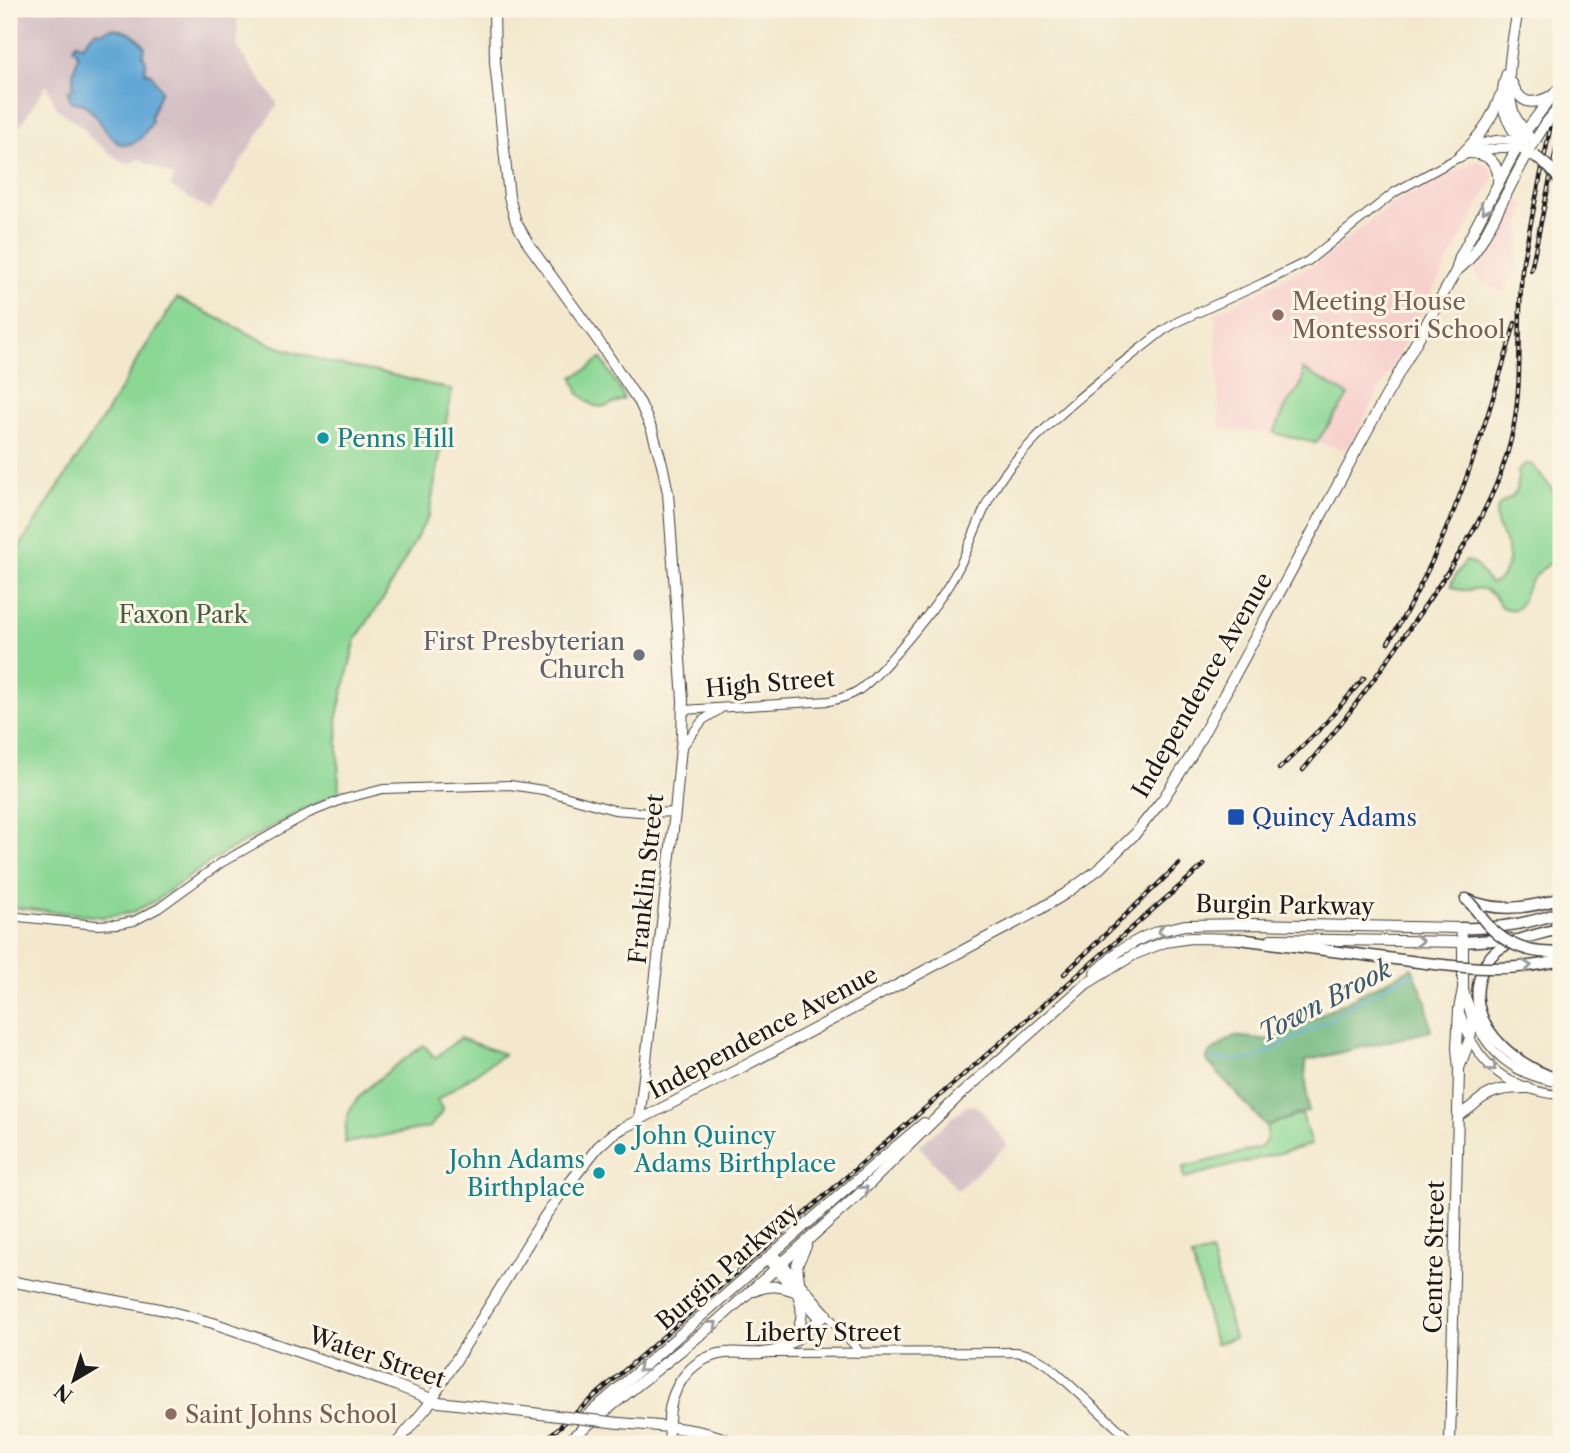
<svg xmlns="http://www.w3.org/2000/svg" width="1570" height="1453" viewBox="0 0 1570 1453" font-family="'Libre Caslon Text',serif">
	<rect width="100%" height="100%" fill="#fcf5e5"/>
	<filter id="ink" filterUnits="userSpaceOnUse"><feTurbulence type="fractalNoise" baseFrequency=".0143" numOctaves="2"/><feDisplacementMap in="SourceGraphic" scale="14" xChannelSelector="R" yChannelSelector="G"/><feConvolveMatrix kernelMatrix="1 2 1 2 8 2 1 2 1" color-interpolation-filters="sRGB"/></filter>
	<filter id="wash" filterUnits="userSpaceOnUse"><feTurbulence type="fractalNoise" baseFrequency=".00686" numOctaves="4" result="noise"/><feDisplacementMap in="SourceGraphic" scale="28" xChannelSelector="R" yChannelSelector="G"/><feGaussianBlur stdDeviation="1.57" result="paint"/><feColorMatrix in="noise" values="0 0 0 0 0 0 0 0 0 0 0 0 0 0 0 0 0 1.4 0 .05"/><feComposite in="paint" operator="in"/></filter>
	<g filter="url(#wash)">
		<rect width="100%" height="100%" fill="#f3e8cd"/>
		<!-- built -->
		<g fill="#f7d0ce">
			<path d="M 1479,161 L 1490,168 L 1492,171 L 1493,179 L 1347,450 L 1274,433 L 1220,429 L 1215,313 L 1317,263 L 1394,203 L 1472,162 Z"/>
			<path d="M 1514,198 L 1525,203 L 1515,272 L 1502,293 L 1478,278 L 1473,268 Z"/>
		</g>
		<!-- industrial -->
		<g fill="#d2bec4">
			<path d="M 9,9 L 23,11 L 66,9 L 237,9 L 238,49 L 278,104 L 210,210 L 170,187 L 174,177 L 140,159 L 129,164 L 123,163 L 89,137 L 85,129 L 56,108 L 47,84 L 9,142 Z"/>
			<path d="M 971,1105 L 976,1106 L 981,1110 L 1007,1145 L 958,1190 L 919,1146 L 966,1106 Z"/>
		</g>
		<!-- green -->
		<g fill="#8bd794" stroke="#547a58" stroke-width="2">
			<path d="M 177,298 L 270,344 L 330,363 L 388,374 L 452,390 L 429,515 L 385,596 L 356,639 L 337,716 L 339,792 L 304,809 L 217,857 L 155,901 L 131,913 L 103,917 L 9,907 L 9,563 L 107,412 L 139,357 Z"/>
			<path d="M 601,358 L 622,393 L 624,399 C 613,404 599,412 589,402 C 586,400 583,396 579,394 L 573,377 L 588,369 Z"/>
			<path d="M 1302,369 L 1349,395 L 1316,443 L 1274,433 C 1279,423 1283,411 1289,401 C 1297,389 1306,385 1302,369 Z"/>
			<path d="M 1525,464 L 1530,464 L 1535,468 L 1552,489 L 1561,531 L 1561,559 C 1545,563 1531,578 1525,593 C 1523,598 1522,604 1517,608 C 1512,611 1506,609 1501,607 C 1482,572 1469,601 1451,585 L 1452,581 L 1465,561 C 1480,562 1481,576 1491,584 C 1505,580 1511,561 1507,547 C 1504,536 1496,529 1496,516 C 1497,498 1510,503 1516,492 C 1519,486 1517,477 1518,471 Z"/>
			<path d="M 460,1038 L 504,1054 L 437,1100 L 443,1110 L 430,1127 L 345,1143 C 345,1132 345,1121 350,1110 C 359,1090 405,1059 424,1045 L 435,1058 Z"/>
			<path d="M 1302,1114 L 1311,1145 L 1184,1178 L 1183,1170 L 1184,1167 L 1259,1148 C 1268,1142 1268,1136 1266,1126 Z"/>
			<path d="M 1211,1252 L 1234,1338 L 1215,1344 L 1192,1257 Z"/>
		</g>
		<!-- forest -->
		<path fill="#70b87e" stroke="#466a4d" stroke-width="2" d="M 1412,968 L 1426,1001 L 1431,1031 L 1305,1061 L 1308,1111 L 1266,1126 L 1207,1061 L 1207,1057 L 1210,1053 L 1234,1036 L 1271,1040 Z"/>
		<!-- water -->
		<path fill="#5ea6d5" stroke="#3d6178" stroke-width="2" d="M 113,28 C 127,31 136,34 145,47 L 143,56 L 146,60 L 145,72 L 151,74 L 161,90 L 151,116 L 152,123 L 140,139 L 133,143 L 125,145 L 118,143 L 106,131 L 95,115 L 84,104 L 70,101 L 68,90 L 73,88 L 73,74 L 78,56 L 77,52 L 73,48 L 76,43 L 83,45 L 95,31 L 101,32 Z"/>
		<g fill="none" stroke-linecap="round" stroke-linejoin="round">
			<!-- stream -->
			<path stroke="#5ea6d5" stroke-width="2" d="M 1209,1059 L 1247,1060 L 1258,1057 L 1329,1020 L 1349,1006 L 1369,996 L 1388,985 L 1415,973"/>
		</g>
	</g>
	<g filter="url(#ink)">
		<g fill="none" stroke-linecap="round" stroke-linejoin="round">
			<defs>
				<g id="minor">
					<path d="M 1470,149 C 1488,138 1504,138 1524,142"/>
					<path d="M 683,710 L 829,701 C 840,699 850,696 859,690 C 873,680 885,665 897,652 C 920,626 943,598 959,567 C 976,533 985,497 1009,468 C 1053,414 1110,373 1164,330 L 1179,321 L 1263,283 L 1308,261 L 1395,192 L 1459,157 L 1474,152 L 1500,148 L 1512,148 L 1529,152"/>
					<path d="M 682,747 L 703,720 L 719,710"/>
					<path d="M 9,916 L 96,925 L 118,924 L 134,921 L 159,908 L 221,863 L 309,813 L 344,799 L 383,789 L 510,785 L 543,790 L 614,810 L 652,813 L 675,812"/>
					<path d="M 1461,1015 C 1476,1065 1510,1091 1561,1095"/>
					<path d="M 1473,1017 C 1489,1054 1513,1073 1551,1081"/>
					<path d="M 826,1314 L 856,1347 L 859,1353"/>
					<path d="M 771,1353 L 1016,1352 L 1031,1355 L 1048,1365 L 1135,1444"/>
					<path d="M 668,1444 L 669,1428"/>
				</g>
				<g id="major">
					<path d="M 494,9 L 495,62 L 509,197 L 516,222 L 529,245 L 597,339 L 631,390 L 640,403 L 652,430 L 662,464 L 668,493 L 683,700 L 682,736 L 675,812 L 639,1120"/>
					<path d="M 1518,9 C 1513,39 1503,84 1514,114 C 1517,122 1524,129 1529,137"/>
					<path d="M 1507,73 C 1496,103 1506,122 1524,146"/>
					<path d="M 1512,83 C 1520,103 1530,106 1549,97"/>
					<path d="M 1469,153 C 1488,153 1500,163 1498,183"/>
					<path d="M 1459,157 C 1477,139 1492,121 1500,96"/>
					<path d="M 1456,271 C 1474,259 1484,236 1494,218 C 1511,186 1526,152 1547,122"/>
					<path d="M 1271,939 L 1463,942"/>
					<path d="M 1095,973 L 1120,950 L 1144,937 L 1159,931 L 1185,925 L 1252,924 L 1461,928 L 1463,949 L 1463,989 L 1459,1009 L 1457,1048 L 1459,1070 L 1450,1444"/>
					<path d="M 1460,1066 C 1465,1050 1474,1035 1472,1017 C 1470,1008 1465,999 1463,990"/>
					<path d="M 1458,1115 C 1466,1112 1471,1107 1477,1102 C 1492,1089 1509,1088 1527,1088"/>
					<path d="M 772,1264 L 820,1319"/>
					<path d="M 9,1281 L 160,1309 L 213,1323 L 390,1383 L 439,1402 L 541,1414"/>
					<path d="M 799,1281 L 797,1265 L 806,1246"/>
					<path d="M 754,1291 C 770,1284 781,1286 797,1292 C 804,1309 803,1322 794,1338"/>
					<path d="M 581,1421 L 880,1160 L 924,1123"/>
					<path d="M 619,1423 C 653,1426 706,1427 735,1444"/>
					<path d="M 669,1428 C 667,1393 687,1358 725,1353 C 741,1351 758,1356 774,1351 C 794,1345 810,1327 826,1314 L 778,1259"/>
					<path d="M 396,1444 L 427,1407 L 545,1216 L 563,1191 L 598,1147 L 611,1135 L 623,1128 L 735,1071 L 1030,915 L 1065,894 L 1099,869 L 1135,834 L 1163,799 L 1191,756 L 1381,405 L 1456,271 L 1460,257 L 1525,132 L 1553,95"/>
					<path d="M 564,1444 L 715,1323 L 856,1197 L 960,1095 L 1086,984 L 1135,954 L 1165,942 L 1191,938 L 1245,939"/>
				</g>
				<g id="highway">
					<path d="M 1466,899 C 1496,913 1531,908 1561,898"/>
					<path d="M 1461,928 C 1495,929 1529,924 1561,912"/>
					<path d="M 1561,928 C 1542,934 1511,939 1495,952 C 1485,961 1480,973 1478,986 C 1472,1033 1522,1069 1561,1080"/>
					<path d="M 1239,939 L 1410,961"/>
					<path d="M 1463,942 L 1509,939"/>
				</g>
			</defs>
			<!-- minor casing -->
			<use href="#minor" stroke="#3c3b37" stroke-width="10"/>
			<!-- major casing -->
			<use href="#major" stroke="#3c3b37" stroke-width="12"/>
			<!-- highway casing -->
			<use href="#highway" stroke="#3c3b37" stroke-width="13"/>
			<!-- minor -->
			<use href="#minor" stroke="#fff" stroke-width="8"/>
			<!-- major -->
			<use href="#major" stroke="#fff" stroke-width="10"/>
			<!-- highway -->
			<use href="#highway" stroke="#fff" stroke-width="10"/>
			<defs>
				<g id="rail">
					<path d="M 1531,270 L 1561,126"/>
					<path d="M 1388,643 C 1449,545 1484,433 1515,323"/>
					<path d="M 1279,769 L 1324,725 L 1364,678"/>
					<path d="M 1303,770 C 1346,720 1383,667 1420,613 C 1459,555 1499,500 1513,430 C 1524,374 1516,317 1523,261 L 1561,76"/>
					<path d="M 1064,974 L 1179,864"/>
					<path d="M 540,1444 L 1204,865"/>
				</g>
			</defs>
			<!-- rail casing -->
			<use href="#rail" stroke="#1c1c1c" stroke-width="4.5"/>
			<!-- rail -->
			<use href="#rail" stroke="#fcf5e5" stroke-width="2" stroke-dasharray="5" stroke-linecap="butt"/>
			<defs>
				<g id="major-bridge">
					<path d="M 1553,95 L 1561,86"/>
					<path d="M 1547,122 L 1561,105"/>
					<path d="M 541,1414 L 619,1423"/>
				</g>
				<g id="highway-bridge">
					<path d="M 1535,156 L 1550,168 L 1561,181"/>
					<path d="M 1466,899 C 1474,906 1480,916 1487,924 C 1507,946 1532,955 1561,952"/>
					<path d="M 1410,961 C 1462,968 1511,973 1561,960"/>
				</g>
			</defs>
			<!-- major-bridge casing -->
			<use href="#major-bridge" stroke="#3c3b37" stroke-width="12" stroke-linecap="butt"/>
			<!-- highway-bridge casing -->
			<use href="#highway-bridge" stroke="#3c3b37" stroke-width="13" stroke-linecap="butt"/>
			<!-- major-bridge -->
			<use href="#major-bridge" stroke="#fff" stroke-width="10"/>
			<!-- highway-bridge -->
			<use href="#highway-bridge" stroke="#fff" stroke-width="10"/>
		</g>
		<!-- one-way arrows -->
		<defs><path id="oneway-chevron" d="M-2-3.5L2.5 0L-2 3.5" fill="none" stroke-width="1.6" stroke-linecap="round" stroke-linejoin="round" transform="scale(1.75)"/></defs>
		<g stroke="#999">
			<use href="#oneway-chevron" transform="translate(1485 209) rotate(118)"/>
			<use href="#oneway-chevron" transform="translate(1162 931) rotate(163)"/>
			<use href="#oneway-chevron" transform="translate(1419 941) rotate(1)"/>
			<use href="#oneway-chevron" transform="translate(1527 966) rotate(-7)"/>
			<use href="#oneway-chevron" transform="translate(1492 1067) rotate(42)"/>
			<use href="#oneway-chevron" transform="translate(864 1190) rotate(-43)"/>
			<use href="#oneway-chevron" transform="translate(713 1325) rotate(-41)"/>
			<use href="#oneway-chevron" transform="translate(642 1368) rotate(139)"/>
		</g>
	</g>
	<!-- markers -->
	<g fill="#8d6e63" stroke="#fcf5e5" stroke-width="2.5">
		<circle cx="1278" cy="315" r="7"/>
		<circle cx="171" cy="1414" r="7"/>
	</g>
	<g fill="#0f9aa8" stroke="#fcf5e5" stroke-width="2.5">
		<circle cx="323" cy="438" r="7"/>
		<circle cx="620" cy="1149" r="7"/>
		<circle cx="599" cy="1173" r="7"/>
	</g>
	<circle fill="#6b7280" stroke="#fcf5e5" stroke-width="2.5" cx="639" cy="655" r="7"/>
	<rect fill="#1a4fb4" stroke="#fcf5e5" stroke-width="2.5" x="1227" y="808" width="18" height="18" rx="3.5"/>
	<g text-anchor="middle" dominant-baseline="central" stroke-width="6" stroke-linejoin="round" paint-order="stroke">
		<!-- education labels -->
		<g font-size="24" fill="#785e54" stroke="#fcf5e5" text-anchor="start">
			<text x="1292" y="301">Meeting House<tspan x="1292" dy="28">Montessori School</tspan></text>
			<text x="185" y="1414">Saint Johns School</text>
		</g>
		<!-- culture labels -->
		<g font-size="24" fill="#0d838f" stroke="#fcf5e5" text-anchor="start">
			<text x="337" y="438">Penns Hill</text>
			<text x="634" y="1135">John Quincy<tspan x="634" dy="28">Adams Birthplace</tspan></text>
			<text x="585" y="1159" text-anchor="end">John Adams<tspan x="585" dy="28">Birthplace</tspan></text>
		</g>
		<!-- park labels -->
		<g font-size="24" fill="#435d46" stroke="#fcf5e5">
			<text x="183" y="614">Faxon Park</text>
		</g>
		<!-- worship labels -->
		<g font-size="24" fill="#5b616d" stroke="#fcf5e5" text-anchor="end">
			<text x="625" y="641">First Presbyterian<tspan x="625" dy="28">Church</tspan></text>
		</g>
		<!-- street labels -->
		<g font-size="24" fill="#1c1c1c" stroke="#fcf5e5">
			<text transform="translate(770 683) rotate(-5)">High Street</text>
			<text transform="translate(1202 685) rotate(-60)">Independence Avenue</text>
			<text transform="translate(646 879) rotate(-84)">Franklin Street</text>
			<text transform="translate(1285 905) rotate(1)">Burgin Parkway</text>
			<text transform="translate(763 1032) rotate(-28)">Independence Avenue</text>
			<text transform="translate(1434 1257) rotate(-89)">Centre Street</text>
			<text transform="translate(727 1266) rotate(-41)">Burgin Parkway</text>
			<text x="823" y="1332">Liberty Street</text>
			<text transform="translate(377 1357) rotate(19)">Water Street</text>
		</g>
		<!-- transit labels -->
		<g font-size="24" fill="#164399" stroke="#fcf5e5" text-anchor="start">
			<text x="1252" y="817">Quincy Adams</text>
		</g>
		<!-- water labels -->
		<g font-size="26" font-style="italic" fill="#3a5a6f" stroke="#fcf5e5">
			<text transform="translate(1325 1001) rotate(-28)">Town Brook</text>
		</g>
	</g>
	<!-- margin -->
	<rect width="1570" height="1453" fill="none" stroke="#fcf5e5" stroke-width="35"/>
	<!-- north arrow -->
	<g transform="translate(74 1380) rotate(218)" stroke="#fcf5e5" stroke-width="5" paint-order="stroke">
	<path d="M0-5L12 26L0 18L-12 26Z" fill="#1c1c1c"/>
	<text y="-10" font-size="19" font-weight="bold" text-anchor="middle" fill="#1c1c1c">N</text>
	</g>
</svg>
